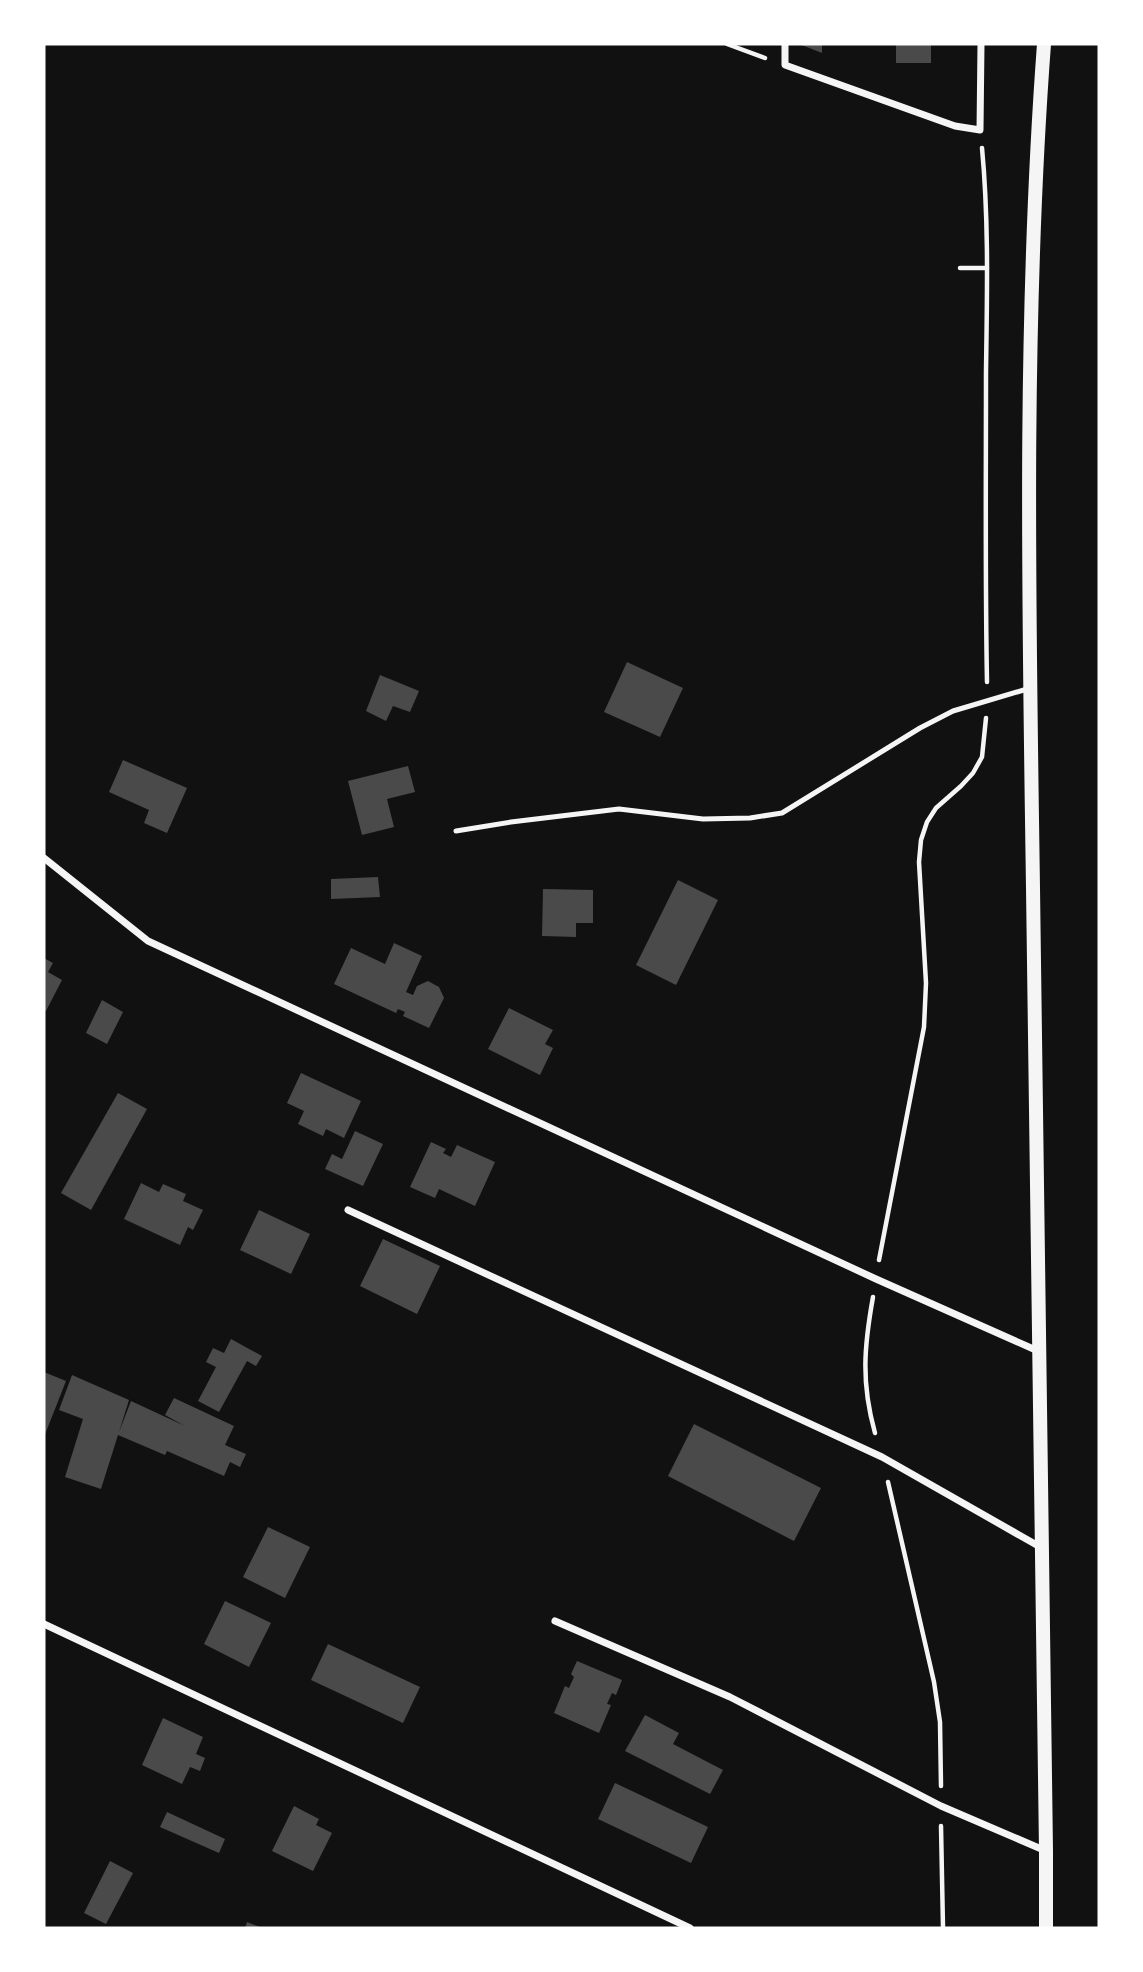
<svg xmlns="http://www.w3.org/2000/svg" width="1143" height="1972" viewBox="0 0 1143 1972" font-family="'PT Serif',serif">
	<rect width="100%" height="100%" fill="#111"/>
	<!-- building -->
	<g fill="#4a4a4a">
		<path d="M 799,44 L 822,44 L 822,53 Z"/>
		<rect x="896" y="44" width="35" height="19"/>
		<path d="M 627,662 L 683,688 L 660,737 L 604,712 Z"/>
		<path d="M 380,675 L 419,691 L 410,712 L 393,706 L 386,721 L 366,711 Z"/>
		<path d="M 123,760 L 187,788 L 167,833 L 144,823 L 149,810 L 109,792 Z"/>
		<path d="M 408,766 L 415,792 L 387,799 L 394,827 L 362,835 L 348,781 Z"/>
		<path d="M 378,877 L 380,897 L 331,899 L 331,879 Z"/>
		<path d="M 678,880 L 718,900 L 676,985 L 636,965 Z"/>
		<path d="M 543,889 L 593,890 L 593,923 L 576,923 L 576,937 L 542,936 Z"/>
		<path d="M 394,943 L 422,956 L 406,992 L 413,995 L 417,986 L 428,981 L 439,987 L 444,998 L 429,1028 L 403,1016 L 405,1012 L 398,1009 L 396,1013 L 334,984 L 351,948 L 385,964 Z"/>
		<path d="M 44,958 L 53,963 L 48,972 L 62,980 L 46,1011 L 44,1010 Z"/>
		<path d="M 102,1000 L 123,1012 L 107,1044 L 86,1033 Z"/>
		<path d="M 509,1008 L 553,1030 L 545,1044 L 553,1048 L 540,1075 L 488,1049 Z"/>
		<path d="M 301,1073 L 361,1101 L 344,1138 L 326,1129 L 323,1136 L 298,1124 L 304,1111 L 287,1103 Z"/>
		<path d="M 118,1093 L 147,1109 L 91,1210 L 61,1193 Z"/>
		<path d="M 355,1131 L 383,1144 L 363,1186 L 325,1169 L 332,1154 L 342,1159 Z"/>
		<path d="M 431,1142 L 446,1149 L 443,1153 L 451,1157 L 457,1145 L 495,1162 L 475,1206 L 439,1189 L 435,1198 L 410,1187 Z"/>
		<path d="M 141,1183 L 159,1192 L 163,1184 L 186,1194 L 183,1201 L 203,1210 L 193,1230 L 188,1227 L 180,1245 L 124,1219 Z"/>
		<path d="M 259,1210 L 310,1234 L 291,1274 L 240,1250 Z"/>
		<path d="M 383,1239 L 440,1266 L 417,1314 L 360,1286 Z"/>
		<path d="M 231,1339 L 262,1356 L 256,1366 L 247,1361 L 219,1412 L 198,1401 L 216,1367 L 206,1362 L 213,1348 L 224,1353 Z"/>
		<path d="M 44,1372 L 66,1381 L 44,1437 Z"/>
		<path d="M 72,1375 L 129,1400 L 119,1432 L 131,1401 L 185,1426 L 165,1415 L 174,1398 L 234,1426 L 225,1445 L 246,1454 L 240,1467 L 230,1462 L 224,1476 L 167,1451 L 165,1455 L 118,1435 L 101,1489 L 65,1477 L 83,1419 L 59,1410 Z"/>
		<path d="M 694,1424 L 821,1488 L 794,1541 L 668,1476 Z"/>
		<path d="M 268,1527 L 310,1547 L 285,1598 L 243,1577 Z"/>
		<path d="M 225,1601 L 271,1623 L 249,1667 L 204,1644 Z"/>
		<path d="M 328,1644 L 420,1687 L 403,1723 L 311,1680 Z"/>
		<path d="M 577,1661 L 622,1680 L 616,1695 L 612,1693 L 607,1704 L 611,1705 L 599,1733 L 554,1713 L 565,1686 L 569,1688 L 574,1677 L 571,1674 Z"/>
		<path d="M 645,1715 L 679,1733 L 673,1744 L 723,1770 L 710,1794 L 625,1751 Z"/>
		<path d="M 163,1718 L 203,1737 L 196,1754 L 205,1758 L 200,1771 L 190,1767 L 182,1784 L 142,1765 Z"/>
		<path d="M 615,1783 L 708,1827 L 691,1863 L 598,1819 Z"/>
		<path d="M 294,1806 L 319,1819 L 316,1825 L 332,1833 L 313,1871 L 272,1851 Z"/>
		<path d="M 167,1812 L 225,1839 L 219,1853 L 160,1827 Z"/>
		<path d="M 110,1861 L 133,1873 L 106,1924 L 84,1913 Z"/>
		<path d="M 247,1922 L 263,1928 L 245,1928 Z"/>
	</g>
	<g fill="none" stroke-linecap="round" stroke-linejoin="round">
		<!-- path -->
		<g stroke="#f5f5f5" stroke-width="4.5">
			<path d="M 727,44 L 765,58"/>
			<path d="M 982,148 C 989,222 987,297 986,372 C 986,475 985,578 987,682"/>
			<path d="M 960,268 L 987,268"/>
			<path d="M 879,1260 L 924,1027 L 926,983 L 919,862 L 921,840 L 927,822 L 936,808 L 961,786 L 973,773 L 982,757 L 986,718"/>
			<path d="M 873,1297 C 864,1347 861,1383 875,1433"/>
			<path d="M 888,1482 L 934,1682 L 940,1722 L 941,1786"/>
			<path d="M 941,1826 L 943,1928"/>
		</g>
		<!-- service -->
		<path stroke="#f5f5f5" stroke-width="5" d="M 456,831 L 511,822 L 619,809 L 703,819 L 750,818 L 782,813 L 920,728 L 953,711 L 1027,689"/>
		<!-- minor -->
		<g stroke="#f5f5f5" stroke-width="7">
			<path d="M 785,44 L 785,65 L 955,126 L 980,130 L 981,44"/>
			<path d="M 44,858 L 148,941 L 876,1279 L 1038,1351"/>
			<path d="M 348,1210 L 882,1457 L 1042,1548"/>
			<path d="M 555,1621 L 730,1697 L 941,1806 L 1046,1851"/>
			<path d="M 44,1624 L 690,1928"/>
		</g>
		<!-- secondary -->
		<path stroke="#f5f5f5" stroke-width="14" d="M 1044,44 C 1023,325 1029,607 1033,888 C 1037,1209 1041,1530 1046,1851 L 1046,1928"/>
	</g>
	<!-- border -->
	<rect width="1143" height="1972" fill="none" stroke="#ffffff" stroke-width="91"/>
</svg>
